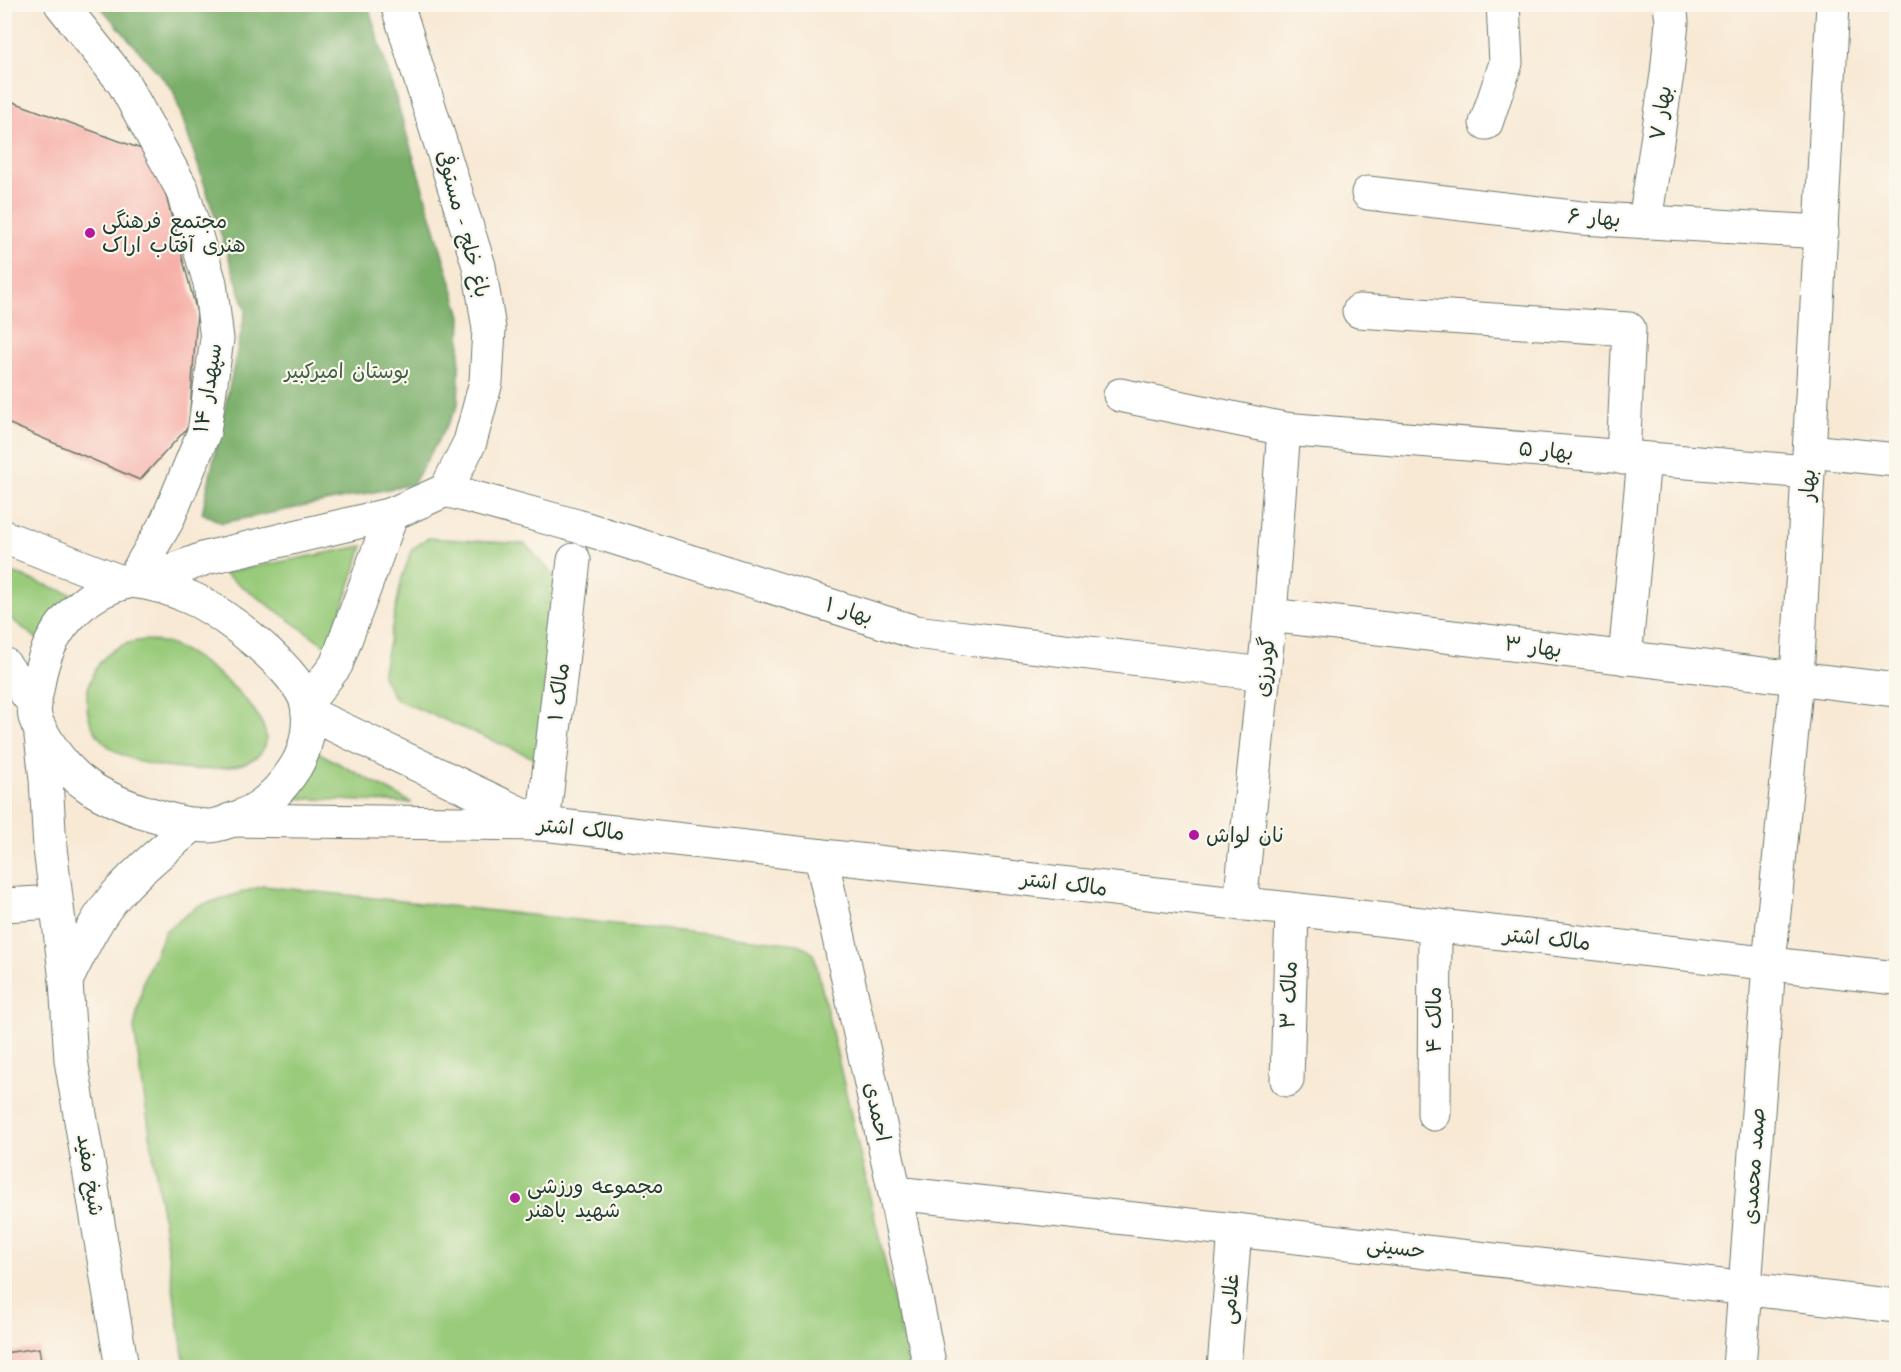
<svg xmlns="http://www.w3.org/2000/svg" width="1901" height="1372" viewBox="0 0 1901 1372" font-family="'Architects Daughter','Playpen Sans Arabic',sans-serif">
	<rect width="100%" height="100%" fill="#fbf7ec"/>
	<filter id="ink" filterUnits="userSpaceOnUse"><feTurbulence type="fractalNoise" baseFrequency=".0167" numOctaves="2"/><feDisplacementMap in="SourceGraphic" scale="12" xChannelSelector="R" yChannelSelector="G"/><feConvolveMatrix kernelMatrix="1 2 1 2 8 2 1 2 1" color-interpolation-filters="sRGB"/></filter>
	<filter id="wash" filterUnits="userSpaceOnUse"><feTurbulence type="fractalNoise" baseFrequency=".008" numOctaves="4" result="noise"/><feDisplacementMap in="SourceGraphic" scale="24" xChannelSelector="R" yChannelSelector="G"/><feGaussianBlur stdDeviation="1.35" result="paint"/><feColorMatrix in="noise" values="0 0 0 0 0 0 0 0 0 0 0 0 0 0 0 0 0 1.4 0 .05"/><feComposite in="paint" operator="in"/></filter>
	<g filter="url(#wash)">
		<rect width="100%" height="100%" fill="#f8e9d5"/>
		<!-- green -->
		<g fill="#99cb7a" stroke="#5c8457" stroke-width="1.5">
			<path d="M 428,538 L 525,544 L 557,579 L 536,759 L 395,699 L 382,676 L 402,578 L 412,549 Z"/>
			<path d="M 363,546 L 329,648 L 223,573 Z"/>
			<path d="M 4,570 L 80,597 L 40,641 L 5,614 Z"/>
			<path d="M 145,640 C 156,641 167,642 176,647 C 218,665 326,756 222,768 C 188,772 135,768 108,746 C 76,721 82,670 115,649 C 124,643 135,641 145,640 Z"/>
			<path d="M 312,749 L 412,803 L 289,798 Z"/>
			<path d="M 263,886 L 799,944 L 814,954 L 909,1367 L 185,1367 L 134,1028 L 144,979 L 165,931 L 198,906 Z"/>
		</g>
		<!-- forest -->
		<path fill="#7aaf6a" stroke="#4c764f" stroke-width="1.5" d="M 99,5 L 368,5 L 461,316 L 458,406 L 413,484 L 222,523 L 202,513 L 246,310 L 173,90 Z"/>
		<g id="blocks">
			<!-- building -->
			<g fill="#f6afa7">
				<path d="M 5,99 L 155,154 L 197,313 L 189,426 L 140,480 L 5,422 Z"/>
				<path d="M 39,1348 L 42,1368 L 4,1368 L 4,1353 Z"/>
			</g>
		</g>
	</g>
	<g filter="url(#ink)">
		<use href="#blocks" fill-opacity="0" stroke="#6b796c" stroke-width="1.5"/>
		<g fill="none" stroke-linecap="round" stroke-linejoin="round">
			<defs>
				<g id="minor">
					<path d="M 61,4 L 123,82 L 182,189 L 210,283 L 217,339 L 204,432 L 167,521 L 132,581"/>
					<path d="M 1486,123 L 1506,63 L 1503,4"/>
					<path d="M 1368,193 L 1581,218 L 1822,232"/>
					<path d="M 1645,222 L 1667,74 L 1672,22 L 1670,4"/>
					<path d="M 1359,311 L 1629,329 L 1623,458"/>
					<path d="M 1120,395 L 1284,429 L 1808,472"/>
					<path d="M 1810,451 L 1896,460"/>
					<path d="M 446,490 L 577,526 L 915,632 L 1264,674"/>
					<path d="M 4,537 L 124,583"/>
					<path d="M 132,581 C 153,583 174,590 193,599 C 223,612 301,672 307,705 C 311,724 306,750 296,766 C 283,787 267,805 244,815 C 234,819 220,826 209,826 C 189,826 167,819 147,813 C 102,798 72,783 47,741 C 43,734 37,725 35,717 C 33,707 36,695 38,685 C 45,634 81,591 132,581 Z"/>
					<path d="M 141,582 L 206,558 L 392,514 L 446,490 L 470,442 L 486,382 L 489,329 L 479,266 L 397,4"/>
					<path d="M 1270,615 L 1896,690"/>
					<path d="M 1625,658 L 1644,459"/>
					<path d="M 4,664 L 35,705"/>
					<path d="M 307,703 L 336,665 L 392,514"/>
					<path d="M 308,713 L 534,820"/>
					<path d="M 41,736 L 46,779 L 50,848 L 66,981 L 71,1060 L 122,1368"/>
					<path d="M 230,820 L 543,824 L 1896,978"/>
					<path d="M 543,824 L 574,560"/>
					<path d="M 821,856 L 895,1193 L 930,1368"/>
					<path d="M 1240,904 L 1270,615 L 1284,429"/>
					<path d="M 4,905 L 55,902"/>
					<path d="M 66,981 C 81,951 95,918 118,893 C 141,867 168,846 194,824"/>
					<path d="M 1287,1080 L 1292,910"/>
					<path d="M 1434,1114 L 1435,926"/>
					<path d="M 895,1193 L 1235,1230 L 1896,1306"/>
					<path d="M 1224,1368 L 1235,1230"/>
					<path d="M 1739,1368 L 1769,964 L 1797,679 L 1833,4"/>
				</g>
			</defs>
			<!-- minor casing -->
			<use href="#minor" stroke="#6b796c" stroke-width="35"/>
			<!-- minor -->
			<use href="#minor" stroke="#fff" stroke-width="33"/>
		</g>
	</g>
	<!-- markers -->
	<g fill="#b5179e" stroke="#fbf7ec" stroke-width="2">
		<circle cx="90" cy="233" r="6"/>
		<circle cx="1194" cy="835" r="6"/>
		<circle cx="515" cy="1198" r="6"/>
	</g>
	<g text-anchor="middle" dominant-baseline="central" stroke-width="4.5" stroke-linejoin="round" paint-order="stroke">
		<!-- street labels -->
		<g font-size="21" fill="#1f3d34" stroke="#fbf7ec">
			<text transform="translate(1661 113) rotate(-82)">بهار ۷</text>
			<text transform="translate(1594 218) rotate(4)">بهار ۶</text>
			<text transform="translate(463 224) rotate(75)">باغ خلج - مستوفی</text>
			<text transform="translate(208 388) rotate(-81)">سپهدار ۱۴</text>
			<text transform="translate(1546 451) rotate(5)">بهار ۵</text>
			<text transform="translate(1808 485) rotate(-87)">بهار</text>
			<text transform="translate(849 611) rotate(17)">بهار ۱</text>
			<text transform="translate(1533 647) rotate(7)">بهار ۳</text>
			<text transform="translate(1265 667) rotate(-84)">گودرزی</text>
			<text transform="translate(559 692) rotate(-83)">مالک ۱</text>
			<text transform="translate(581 829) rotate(6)">مالک اشتر</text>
			<text transform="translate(1064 884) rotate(7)">مالک اشتر</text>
			<text transform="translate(1547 939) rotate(6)">مالک اشتر</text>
			<text transform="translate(1289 995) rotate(-88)">مالک ۳</text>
			<text transform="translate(1434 1020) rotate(-90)">مالک ۴</text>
			<text transform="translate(877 1112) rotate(78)">احمدی</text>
			<text transform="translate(1754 1166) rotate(-86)">صمد محمدی</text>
			<text transform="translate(90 1175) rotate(81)">شیخ مفید</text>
			<text transform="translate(1396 1248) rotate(7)">حسینی</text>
			<text transform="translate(1230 1299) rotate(-85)">غلامی</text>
		</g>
		<!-- poi labels -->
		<g font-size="21" fill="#1f3d34" stroke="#fbf7ec" text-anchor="start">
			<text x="102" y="221">مجتمع فرهنگی<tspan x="102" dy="24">هنری آفتاب اراک</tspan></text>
			<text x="1206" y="835">نان لواش</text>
			<text x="527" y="1186">مجموعه ورزشی<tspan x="527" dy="24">شهید باهنر</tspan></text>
		</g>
		<!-- park labels -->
		<g font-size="21" fill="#3e6046" stroke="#fbf7ec">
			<text x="347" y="371">بوستان امیرکبیر</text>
		</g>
	</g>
	<!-- margin -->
	<rect width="1901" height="1372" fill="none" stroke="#fbf7ec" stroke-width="24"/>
</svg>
